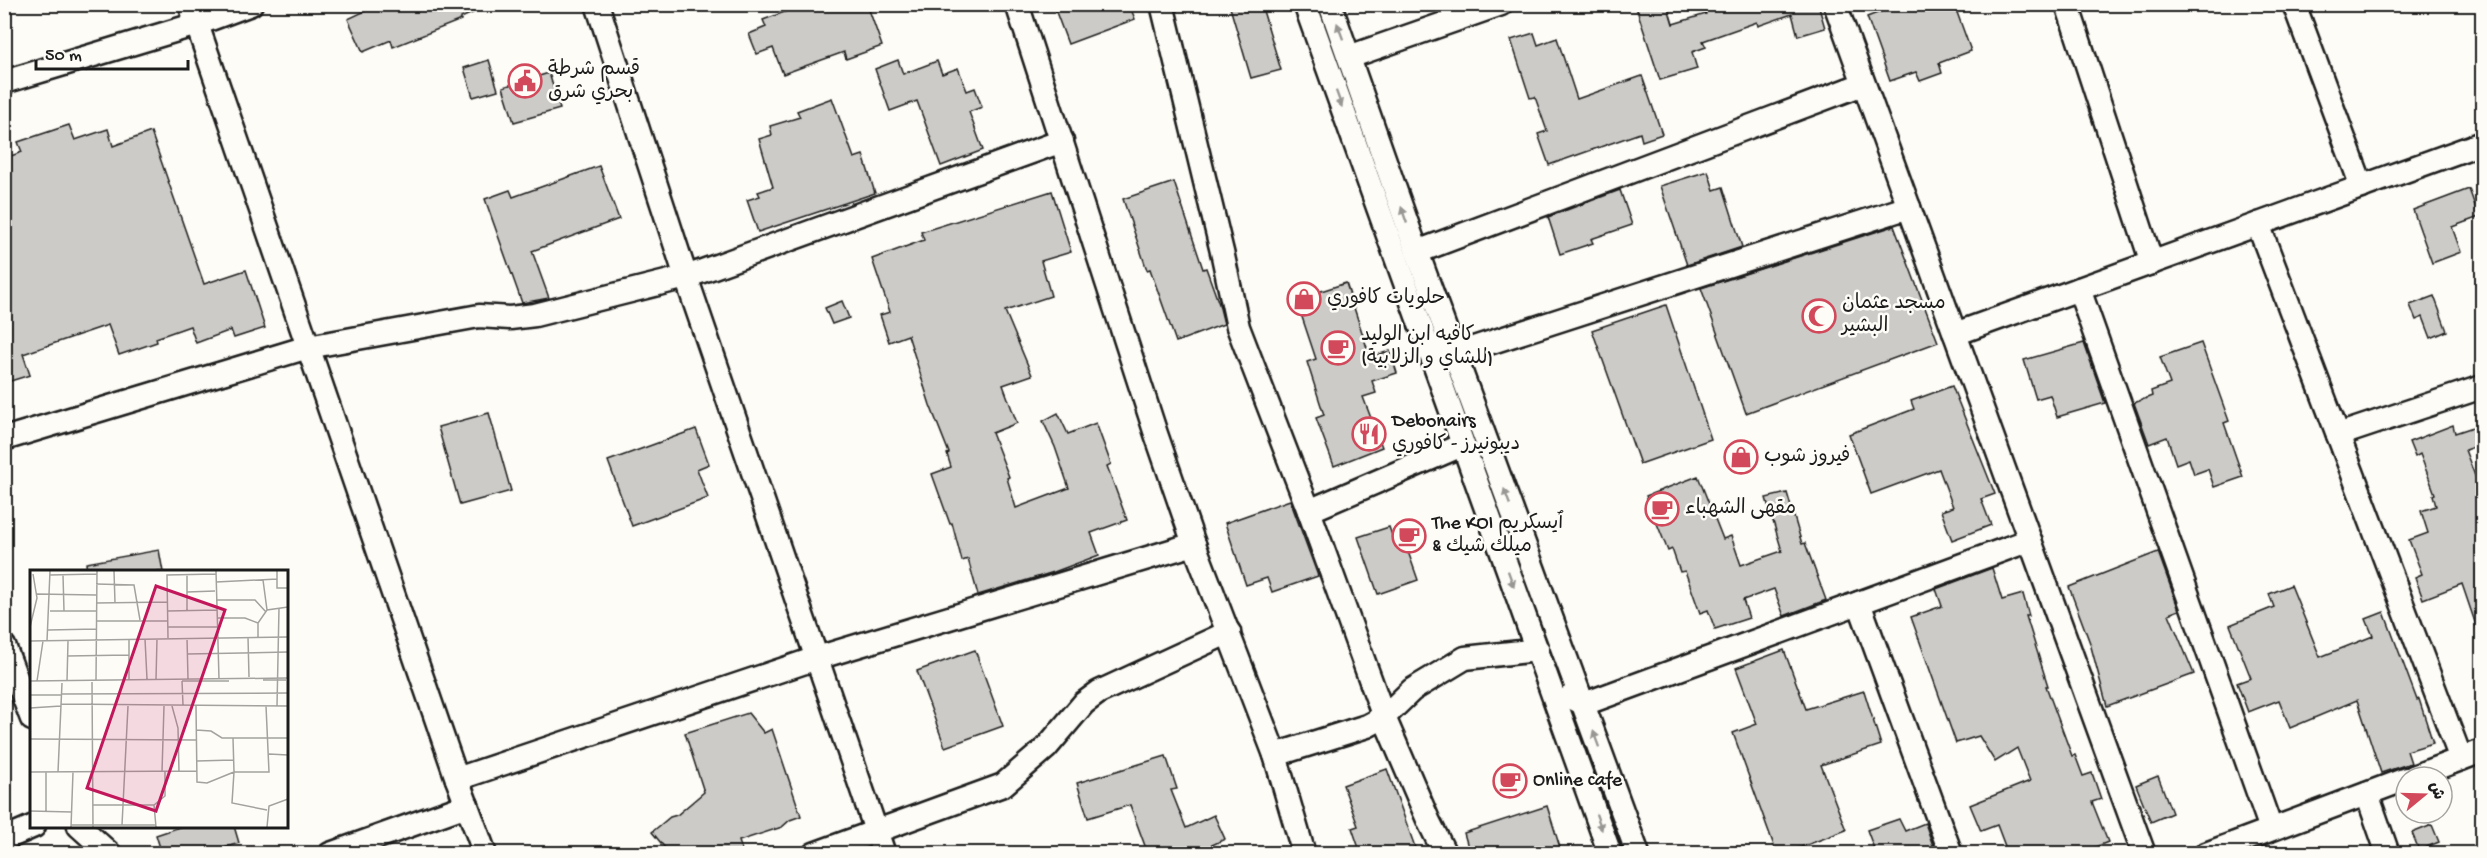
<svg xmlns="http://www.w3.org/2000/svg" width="2487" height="858" viewBox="0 0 2487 858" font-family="'Gochi Hand','Playpen Sans Arabic',sans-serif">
	<rect width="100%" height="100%" fill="#fdfcf7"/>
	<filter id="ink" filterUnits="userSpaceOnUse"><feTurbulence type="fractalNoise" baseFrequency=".0167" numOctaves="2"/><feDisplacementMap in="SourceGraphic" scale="12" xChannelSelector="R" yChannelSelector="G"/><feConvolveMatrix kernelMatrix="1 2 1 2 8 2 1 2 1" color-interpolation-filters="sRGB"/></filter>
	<g filter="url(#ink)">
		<!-- building -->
		<g fill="#cccbc8" stroke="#1c1c1c" stroke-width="1.5">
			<path d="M 380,4 L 491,4 L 491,5 L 461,18 L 461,20 L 393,47 L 391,40 L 363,52 L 348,19 Z"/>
			<path d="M 806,4 L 867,4 L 882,46 L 846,59 L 844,52 L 783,74 L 773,48 L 757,54 L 749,34 L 766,27 L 763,20 Z"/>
			<path d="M 1053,4 L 1129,4 L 1135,19 L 1068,44 Z"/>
			<path d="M 1229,4 L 1261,4 L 1281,70 L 1251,78 Z"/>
			<path d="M 1635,4 L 1667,4 L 1673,24 L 1706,14 L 1703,4 L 1818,4 L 1825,28 L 1798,36 L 1792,14 L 1758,26 L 1757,22 L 1703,41 L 1706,47 L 1692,52 L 1697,69 L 1660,80 Z"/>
			<path d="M 1901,4 L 1954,4 L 1971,51 L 1939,63 L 1942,73 L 1920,81 L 1916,72 L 1890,81 L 1867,17 Z"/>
			<path d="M 1534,33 L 1538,45 L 1557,38 L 1577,99 L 1642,76 L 1662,134 L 1642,141 L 1640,133 L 1549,165 L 1538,134 L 1547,131 L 1535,97 L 1530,98 L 1511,40 Z"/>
			<path d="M 489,60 L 498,90 L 473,97 L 464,68 Z"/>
			<path d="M 898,60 L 903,74 L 937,61 L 942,74 L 958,68 L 967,91 L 975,88 L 982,107 L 969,112 L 983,150 L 941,166 L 917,101 L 890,111 L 875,69 Z"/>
			<path d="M 549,73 L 560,109 L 514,122 L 503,87 Z"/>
			<path d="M 832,98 L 854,158 L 863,155 L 875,193 L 758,232 L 747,200 L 760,196 L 758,192 L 773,187 L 759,139 L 772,135 L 770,126 L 800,117 L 797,111 Z"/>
			<path d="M 69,125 L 75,140 L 108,129 L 113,146 L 151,132 L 204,284 L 246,270 L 265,328 L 234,338 L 231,330 L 196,343 L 190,326 L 156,338 L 157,342 L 119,355 L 108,325 L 23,354 L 30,375 L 4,383 L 4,177 L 10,175 L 5,158 L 22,152 L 18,142 Z"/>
			<path d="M 599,166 L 619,219 L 532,251 L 549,298 L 522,303 L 485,199 L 510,190 L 513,197 Z"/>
			<path d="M 1708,171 L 1714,190 L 1723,187 L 1742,247 L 1687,265 L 1660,186 Z"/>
			<path d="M 1174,182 L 1203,269 L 1206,268 L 1219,304 L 1224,324 L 1176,342 L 1150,269 L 1147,270 L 1123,199 Z"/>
			<path d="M 2469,189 L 2479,217 L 2452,227 L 2461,252 L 2432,263 L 2413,210 Z"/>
			<path d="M 1620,190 L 1632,225 L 1591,239 L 1593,243 L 1560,254 L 1548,217 Z"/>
			<path d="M 1052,191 L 1071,252 L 1041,261 L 1051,296 L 1005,311 L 1032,375 L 1003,385 L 1017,423 L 992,433 L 1009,477 L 1007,478 L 1016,508 L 1069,488 L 1055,447 L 1043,421 L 1058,413 L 1068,434 L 1096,423 L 1111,464 L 1107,466 L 1127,520 L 1091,533 L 1099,555 L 1054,572 L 978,595 L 968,559 L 962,561 L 952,523 L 950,524 L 932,474 L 951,467 L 947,454 L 949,453 L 930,405 L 908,335 L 889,342 L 880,315 L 890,312 L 872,259 L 924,240 L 921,232 Z"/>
			<path d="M 1894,226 L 1938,342 L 1746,413 L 1701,288 Z"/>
			<path d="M 1346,283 L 1370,357 L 1390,351 L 1397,373 L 1372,381 L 1376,393 L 1363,397 L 1382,447 L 1334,466 L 1316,418 L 1324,415 L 1307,362 L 1316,359 L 1296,299 Z"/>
			<path d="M 2434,296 L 2447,331 L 2431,338 L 2423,317 L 2416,320 L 2410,305 Z"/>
			<path d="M 842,301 L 849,318 L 832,324 L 825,308 Z"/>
			<path d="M 1666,305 L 1711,439 L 1640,464 L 1592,330 Z"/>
			<path d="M 2084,343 L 2105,403 L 2057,417 L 2050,395 L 2036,399 L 2024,360 Z"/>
			<path d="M 2201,343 L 2229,421 L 2224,423 L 2243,477 L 2214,487 L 2208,469 L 2194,474 L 2189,459 L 2176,464 L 2167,437 L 2149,444 L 2134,403 L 2152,396 L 2151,391 L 2170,384 L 2160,357 Z"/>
			<path d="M 1952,386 L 1995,494 L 1981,499 L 1991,525 L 1952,540 L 1941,511 L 1953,507 L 1939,469 L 1871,494 L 1849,434 L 1914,409 L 1911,401 Z"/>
			<path d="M 489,413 L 511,491 L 460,505 L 438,427 Z"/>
			<path d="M 2482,424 L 2482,444 L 2465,450 L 2477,481 L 2482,480 L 2482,636 L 2480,637 L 2462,584 L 2423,599 L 2415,577 L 2422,574 L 2409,540 L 2428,533 L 2421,511 L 2436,506 L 2433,495 L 2435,494 L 2420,454 L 2415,457 L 2409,442 L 2453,425 L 2455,433 Z"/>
			<path d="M 696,429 L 709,464 L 697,469 L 708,498 L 632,526 L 608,461 Z"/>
			<path d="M 1698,476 L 1723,539 L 1731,536 L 1741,565 L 1782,551 L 1766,498 L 1787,493 L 1802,544 L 1805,543 L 1826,600 L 1784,616 L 1774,589 L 1743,600 L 1749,618 L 1715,629 L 1708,610 L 1700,613 L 1685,571 L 1680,572 L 1672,549 L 1668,551 L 1646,496 Z"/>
			<path d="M 1290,500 L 1318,576 L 1272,592 L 1267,578 L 1246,585 L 1225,523 Z"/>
			<path d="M 1389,527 L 1396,546 L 1405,543 L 1418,580 L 1378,594 L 1358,537 Z"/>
			<path d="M 159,550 L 163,572 L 87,572 L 86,563 Z"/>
			<path d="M 2158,552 L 2179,610 L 2169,614 L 2194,674 L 2107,706 L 2090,643 L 2069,587 Z"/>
			<path d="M 1992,568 L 2002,600 L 2023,594 L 2029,616 L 2026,616 L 2048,686 L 2046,686 L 2072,756 L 2075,755 L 2083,776 L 2092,773 L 2101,799 L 2092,802 L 2108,842 L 2093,848 L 2095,854 L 2008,854 L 1997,825 L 1981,831 L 1970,805 L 2030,781 L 2017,748 L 1995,762 L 1979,736 L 1956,743 L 1911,617 L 1942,606 L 1936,589 Z"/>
			<path d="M 2291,585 L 2320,657 L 2373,636 L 2366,619 L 2384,612 L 2417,700 L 2419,699 L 2433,743 L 2407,751 L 2411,763 L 2381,773 L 2357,700 L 2290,728 L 2279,700 L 2248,712 L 2237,683 L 2251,678 L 2230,625 L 2274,607 L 2269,594 Z"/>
			<path d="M 975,650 L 1003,726 L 945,747 L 917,671 Z"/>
			<path d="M 1784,650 L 1806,709 L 1864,691 L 1881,745 L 1821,765 L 1846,830 L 1783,854 L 1777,854 L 1733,733 L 1757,724 L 1736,668 Z"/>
			<path d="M 748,713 L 764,733 L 772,729 L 801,816 L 790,820 L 782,827 L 739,841 L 743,854 L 670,854 L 652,832 L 670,817 L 677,815 L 704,792 L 685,733 Z"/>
			<path d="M 1166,756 L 1177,789 L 1171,790 L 1186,828 L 1214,815 L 1225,839 L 1210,846 L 1213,854 L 1148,854 L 1130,805 L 1088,818 L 1077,783 Z"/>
			<path d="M 1387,769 L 1415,847 L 1398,854 L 1361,854 L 1352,828 L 1358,826 L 1343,785 Z"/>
			<path d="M 2158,776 L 2172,813 L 2151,822 L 2136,785 Z"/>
			<path d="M 1547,806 L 1562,854 L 1470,854 L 1464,833 Z"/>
			<path d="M 1899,819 L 1905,831 L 1925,823 L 1936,854 L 1876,854 L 1867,830 Z"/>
			<path d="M 2432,825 L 2439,842 L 2419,850 L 2412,833 Z"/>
			<path d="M 183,826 L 234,826 L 239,843 L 217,850 L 218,854 L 162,854 L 156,835 Z"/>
		</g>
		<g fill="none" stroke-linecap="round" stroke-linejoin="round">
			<defs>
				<g id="minor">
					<path d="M 190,4 L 457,779 L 485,854"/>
					<path d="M 597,4 L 686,277 L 884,854"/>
					<path d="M 1017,4 L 1156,434 L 1194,544 L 1275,755 L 1304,854"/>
					<path d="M 1162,4 L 1223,256 L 1238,327 L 1309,511 L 1384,717 L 1429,822 L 1445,854"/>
					<path d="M 1305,4 L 1610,854"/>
					<path d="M 1330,4 L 1417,252 L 1638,854"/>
					<path d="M 1835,4 L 2144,854"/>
					<path d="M 2067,4 L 2152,263"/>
					<path d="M 2294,4 L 2362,187"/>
					<path d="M 1349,57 L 1501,4"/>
					<path d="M 4,82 L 197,24 L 251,4"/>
					<path d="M 2258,224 L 2461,759"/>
					<path d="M 1417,252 L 1863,84"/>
					<path d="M 2079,289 L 2271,829"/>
					<path d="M 1955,334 L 2482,143"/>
					<path d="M 1443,347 L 1455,354 L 1909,207"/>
					<path d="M 2338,435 L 2482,387"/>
					<path d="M 4,439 L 308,347 L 479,316 L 510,318 L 535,315 L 686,277 L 1062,141"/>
					<path d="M 1309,511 L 1462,445"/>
					<path d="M 1859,603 L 1951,854"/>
					<path d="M 4,646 L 32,719"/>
					<path d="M 1570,697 L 1584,704 L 2030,540"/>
					<path d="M 1275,755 L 1367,726 L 1384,717 L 1412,690 L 1465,658 L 1538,650"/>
					<path d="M 2413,777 L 2482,751"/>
					<path d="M 457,779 L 817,658 L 1194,544"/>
					<path d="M 2367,794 L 2388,854"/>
					<path d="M 79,826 L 110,854"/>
					<path d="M 4,839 L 34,826"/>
					<path d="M 330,854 L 467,805"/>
					<path d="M 814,854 L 1003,785 L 1046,748 L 1084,703 L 1099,692 L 1229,632"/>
					<path d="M 2206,854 L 2406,779"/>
				</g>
			</defs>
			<!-- minor casing -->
			<use href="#minor" stroke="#1c1c1c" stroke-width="27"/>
			<!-- minor -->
			<use href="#minor" stroke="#fdfcf7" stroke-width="22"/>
		</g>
		<!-- one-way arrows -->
		<defs><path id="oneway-solid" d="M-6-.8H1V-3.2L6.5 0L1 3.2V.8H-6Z" transform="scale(1.5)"/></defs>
		<g fill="#989794">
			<use href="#oneway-solid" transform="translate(1340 31) rotate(-110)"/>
			<use href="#oneway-solid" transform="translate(1339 99) rotate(70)"/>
			<use href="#oneway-solid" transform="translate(1404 215) rotate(-109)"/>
			<use href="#oneway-solid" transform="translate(1507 497) rotate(-110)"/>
			<use href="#oneway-solid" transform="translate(1511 579) rotate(70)"/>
			<use href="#oneway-solid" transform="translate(1596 739) rotate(-110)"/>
			<use href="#oneway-solid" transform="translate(1599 822) rotate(70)"/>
		</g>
	</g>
	<!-- icons -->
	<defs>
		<symbol id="civic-ring" viewBox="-11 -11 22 22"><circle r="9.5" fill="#fdfcf7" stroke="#d1495b" stroke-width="1.5"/><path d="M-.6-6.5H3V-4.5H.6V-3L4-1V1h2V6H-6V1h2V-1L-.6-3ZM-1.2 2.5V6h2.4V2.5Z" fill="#d1495b"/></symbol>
		<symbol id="shop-ring" viewBox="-11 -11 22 22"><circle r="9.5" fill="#fdfcf7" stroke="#d1495b" stroke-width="1.5"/><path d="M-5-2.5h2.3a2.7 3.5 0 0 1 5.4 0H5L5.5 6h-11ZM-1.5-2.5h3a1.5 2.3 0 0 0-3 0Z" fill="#d1495b"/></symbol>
		<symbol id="mosque-ring" viewBox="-11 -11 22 22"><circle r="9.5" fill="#fdfcf7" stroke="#d1495b" stroke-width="1.5"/><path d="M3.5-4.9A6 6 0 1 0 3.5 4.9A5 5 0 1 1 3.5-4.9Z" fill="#d1495b"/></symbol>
		<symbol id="cafe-ring" viewBox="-11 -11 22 22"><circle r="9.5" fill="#fdfcf7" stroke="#d1495b" stroke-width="1.5"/><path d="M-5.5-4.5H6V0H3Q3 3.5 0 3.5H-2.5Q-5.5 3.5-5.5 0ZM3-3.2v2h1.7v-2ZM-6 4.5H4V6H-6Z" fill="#d1495b"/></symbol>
		<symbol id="restaurant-ring" viewBox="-11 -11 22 22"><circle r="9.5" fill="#fdfcf7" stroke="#d1495b" stroke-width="1.5"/><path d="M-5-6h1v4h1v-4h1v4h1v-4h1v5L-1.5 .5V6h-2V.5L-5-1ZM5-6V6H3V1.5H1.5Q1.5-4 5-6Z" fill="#d1495b"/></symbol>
	</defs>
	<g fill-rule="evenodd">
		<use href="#civic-ring" x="506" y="62" width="38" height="38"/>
		<use href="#shop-ring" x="1285" y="280" width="38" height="38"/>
		<use href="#mosque-ring" x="1800" y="297" width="38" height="38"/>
		<use href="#cafe-ring" x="1319" y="329" width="38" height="38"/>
		<use href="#restaurant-ring" x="1350" y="415" width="38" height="38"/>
		<use href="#shop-ring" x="1722" y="438" width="38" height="38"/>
		<use href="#cafe-ring" x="1643" y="490" width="38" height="38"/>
		<use href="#cafe-ring" x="1390" y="517" width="38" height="38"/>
		<use href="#cafe-ring" x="1491" y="762" width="38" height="38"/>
	</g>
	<g text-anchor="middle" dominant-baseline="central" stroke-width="5" stroke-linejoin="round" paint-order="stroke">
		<!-- poi labels -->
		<g font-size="20" fill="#1c1c1c" stroke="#fdfcf7" text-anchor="start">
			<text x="548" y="70">قسم شرطة<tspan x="548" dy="23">بحري شرق</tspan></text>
			<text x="1327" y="299">حلويات كافوري</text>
			<text x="1842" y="304">مسجد عثمان<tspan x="1842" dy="23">البشير</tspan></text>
			<text x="1361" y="336">كافيه ابن الوليد<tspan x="1361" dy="23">(للشاي و الزلابية)</tspan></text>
			<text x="1392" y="422">Debonairs<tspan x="1392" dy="23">ديبونيرز - كافوري</tspan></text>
			<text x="1764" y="457">فيروز شوب</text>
			<text x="1685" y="509">مقهى الشهباء</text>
			<text x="1432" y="524">The KOI ٱيسكريم<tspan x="1432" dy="23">&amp; ميلك شيك</tspan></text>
			<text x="1533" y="781">Online cafe</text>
		</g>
	</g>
	<!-- overview -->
	<g transform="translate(30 570)">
		<rect width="258" height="258" fill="#fdfcf7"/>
		<path fill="none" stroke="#a3a29f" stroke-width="1.5" d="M 84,1 L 85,33M 186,1 L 189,109M 247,1 L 247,18 L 258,18M 20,5 L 67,4M 33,5 L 34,41M 233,10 L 237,40M 186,12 L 247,9M 66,14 L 104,15 L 110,50M 157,22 L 185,21M 7,24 L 66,25M 186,30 L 225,30 L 236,42M 66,33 L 138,32M 20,41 L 66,41M 138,41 L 187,40M 157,41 L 157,4M 187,48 L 215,48 L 228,53M 66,51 L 138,51M 0,57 L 7,28 L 3,4M 138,57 L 187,57M 18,60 L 67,59M 218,67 L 219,107M 228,67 L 228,53 L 237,40 L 258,37M 138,68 L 137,5 L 186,4M 157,68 L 158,109M 115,69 L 117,109M 0,71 L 258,67M 17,71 L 20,1M 157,84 L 258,82M 37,86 L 99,85M 126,109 L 127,69M 66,110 L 67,1M 99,110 L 99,69M 233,110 L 256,110M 0,111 L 258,108M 7,111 L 13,71M 37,111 L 38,71M 152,111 L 199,111M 152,111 L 153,135M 62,112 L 63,257M 32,124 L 258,123M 0,125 L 31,125M 31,134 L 258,136M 142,136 L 148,158 L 149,202M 166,136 L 167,212 L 177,213 L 204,202 L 202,233 L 237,240M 247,136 L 249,38M 0,138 L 31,136M 166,160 L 181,161 L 192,168 L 258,168M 203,168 L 204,202 L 239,202 L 236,136M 0,169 L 167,170M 239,184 L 258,185M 167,191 L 203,190M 0,202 L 167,201M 28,202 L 32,113M 132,202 L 134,136M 63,235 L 124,235 L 135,226 L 135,202M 124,235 L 126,257M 0,241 L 42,242M 16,242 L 16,202M 41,255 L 126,255M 92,255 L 98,136M 41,257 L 43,202M 237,257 L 239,236 L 258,229"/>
		<path fill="#c2185b" fill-opacity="0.15" stroke="#c2185b" stroke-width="3" d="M 126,16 L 195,40 L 126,241 L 57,218 Z"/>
		<rect width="258" height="258" fill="none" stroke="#1c1c1c" stroke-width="3"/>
	</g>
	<!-- margin -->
	<rect width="2487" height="858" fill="none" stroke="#fdfcf7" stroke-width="24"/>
	<rect x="12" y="12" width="2463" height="834" fill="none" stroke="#1c1c1c" stroke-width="2" filter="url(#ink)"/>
	<!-- north arrow -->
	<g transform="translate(2424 795) rotate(71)"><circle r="28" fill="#fdfcf7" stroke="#a3a29f" stroke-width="1.5"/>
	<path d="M0-4.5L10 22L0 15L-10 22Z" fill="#d1495b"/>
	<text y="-9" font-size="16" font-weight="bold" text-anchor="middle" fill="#1c1c1c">ش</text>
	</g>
	<!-- scale -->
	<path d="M36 60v9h152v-9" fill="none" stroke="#1c1c1c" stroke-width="3"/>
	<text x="45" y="60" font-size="18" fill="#1c1c1c" stroke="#fdfcf7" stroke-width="4.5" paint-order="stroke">50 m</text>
</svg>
